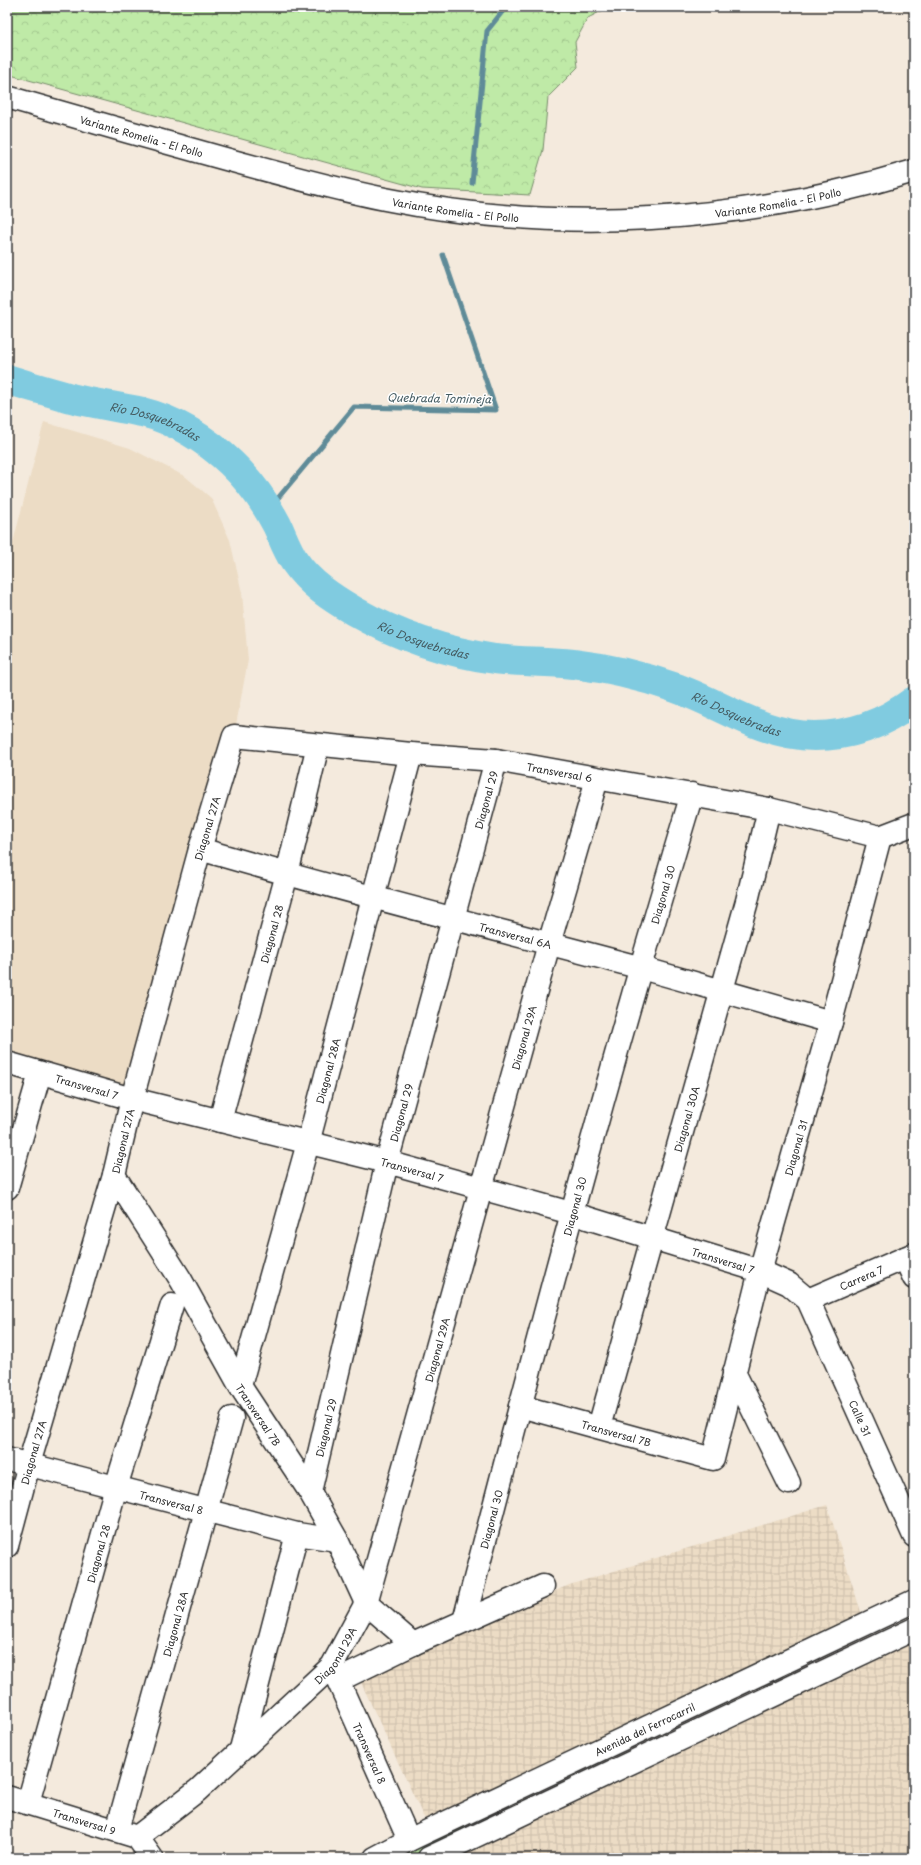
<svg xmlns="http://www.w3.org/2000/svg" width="921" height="1865" viewBox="0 0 921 1865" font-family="'Playpen Sans',sans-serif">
	<defs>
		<pattern id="industrial-grid" width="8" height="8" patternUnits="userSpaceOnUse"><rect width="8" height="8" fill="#ecdcc5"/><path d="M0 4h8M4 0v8" fill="none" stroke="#cbbda9"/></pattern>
		<pattern id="grass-dots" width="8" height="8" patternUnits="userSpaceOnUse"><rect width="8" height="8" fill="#bfeaa7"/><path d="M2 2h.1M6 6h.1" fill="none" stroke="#a4c990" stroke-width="1.8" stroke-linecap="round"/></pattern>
		<pattern id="forest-crowns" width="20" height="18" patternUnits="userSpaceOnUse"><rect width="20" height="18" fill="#bfeaa7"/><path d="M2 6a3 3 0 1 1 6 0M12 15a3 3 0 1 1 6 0" fill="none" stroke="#a4c990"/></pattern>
	</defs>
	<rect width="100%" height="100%" fill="#f4eadd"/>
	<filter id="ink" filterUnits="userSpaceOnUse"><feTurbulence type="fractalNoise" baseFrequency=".025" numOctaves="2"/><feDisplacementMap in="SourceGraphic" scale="8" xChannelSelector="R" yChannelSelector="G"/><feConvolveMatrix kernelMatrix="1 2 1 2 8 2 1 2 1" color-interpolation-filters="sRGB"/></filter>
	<g filter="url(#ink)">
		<!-- built -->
		<path fill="#ecdcc5" d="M 44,422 L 130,448 L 186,477 L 211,498 L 230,540 L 242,593 L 248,660 L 234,736 L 132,1099 L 7,1063 L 7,566 Z"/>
		<!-- industrial -->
		<g fill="url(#industrial-grid)">
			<path d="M 827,1505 L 863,1618 L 428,1822 L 423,1816 L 358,1676 L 569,1585 Z"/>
			<path d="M 914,1629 L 914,1858 L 429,1858 Z"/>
		</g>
		<!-- grass -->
		<path fill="url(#grass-dots)" stroke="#758a69" d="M 466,1824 L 467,1830 L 423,1858 L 375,1858 Z"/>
		<!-- forest -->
		<path fill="url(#forest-crowns)" stroke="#758a69" d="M 7,7 L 609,7 L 588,18 L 575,42 L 578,67 L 548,97 L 543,150 L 530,195 L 422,189 L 7,74 Z"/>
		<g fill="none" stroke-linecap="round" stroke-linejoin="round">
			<!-- stream -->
			<g stroke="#5e8b98" stroke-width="5">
				<path d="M 472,183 L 487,31 L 506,7"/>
				<path d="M 268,510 L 354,407 L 496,410 L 443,255"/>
			</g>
			<!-- river -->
			<path stroke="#80cbe0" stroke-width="30" id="s1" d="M 7,379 C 28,386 50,392 71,398 C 95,404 119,407 142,412 C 175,420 207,440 231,463 C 250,481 265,502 277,525 C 283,538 287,550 295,562 C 310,584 332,598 354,611 C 398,636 446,652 495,659 C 521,662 547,661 573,664 C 607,668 641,676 673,687 C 721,703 762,736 814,736 C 851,736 885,723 914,701"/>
			<defs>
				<g id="minor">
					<path d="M 880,837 L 914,824"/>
					<path id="s2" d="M 200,849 C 345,892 492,928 638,967 C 703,985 767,1004 831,1022"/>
					<path id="s3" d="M 7,1063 L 132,1099 L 387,1162 L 571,1213 L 760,1271 L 789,1284 L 808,1300 L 914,1536"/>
					<path id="s4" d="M 220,1121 L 287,874 L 318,745"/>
					<path id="s5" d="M 114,1175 L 181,1280 L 240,1386 L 310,1492 L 337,1540 L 366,1603 L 413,1644"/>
					<path d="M 7,1188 L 40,1073"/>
					<path d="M 905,1258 L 914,1278"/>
					<path id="s6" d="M 808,1300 L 914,1254"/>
					<path d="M 734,1372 L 789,1483"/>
					<path id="s7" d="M 240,1386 L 308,1143 L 411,754"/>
					<path id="s8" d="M 520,1406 L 713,1459 L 760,1271 L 831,1022 L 880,837"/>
					<path id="s9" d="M 599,1427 L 747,901 L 769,809"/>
					<path id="s10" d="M 7,1459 L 297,1534 L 337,1540"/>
					<path id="s11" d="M 310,1492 L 387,1162 L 496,760"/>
					<path id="s12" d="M 7,1546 L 29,1464 L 114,1175 L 132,1099 L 200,849 L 234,736 L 411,754 L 496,760 L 769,809 L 880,837"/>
					<path id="s13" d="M 464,1621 C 536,1344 609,1068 692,794"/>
					<path id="s14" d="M 332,1667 L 409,1840"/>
					<path d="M 339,1680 L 413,1644 L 543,1586"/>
					<path d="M 241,1749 L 297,1534"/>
					<path id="s15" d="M 7,1797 L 137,1837 L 152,1858"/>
					<path id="s16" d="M 28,1803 L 116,1487 L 172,1305"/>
					<path id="s17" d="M 117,1830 L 232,1418"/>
					<path id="s18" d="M 137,1837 L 198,1790 L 332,1666 L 366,1603 L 549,944 L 597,779"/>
				</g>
				<g id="major">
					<path id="s19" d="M 375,1858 L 409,1840 L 914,1601"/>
					<path d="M 429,1858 L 914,1629"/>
				</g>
				<g id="highway">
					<path id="s20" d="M 7,97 C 79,118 150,138 222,158 C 276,173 330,188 385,199 C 561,235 742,223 914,171"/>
				</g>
			</defs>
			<!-- minor casing -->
			<use href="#minor" stroke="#2b2b2b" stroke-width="25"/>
			<!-- major casing -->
			<use href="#major" stroke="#2b2b2b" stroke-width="25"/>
			<!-- highway casing -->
			<use href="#highway" stroke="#2b2b2b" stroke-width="25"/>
			<!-- minor -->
			<use href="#minor" stroke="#fff" stroke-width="22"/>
			<!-- major -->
			<use href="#major" stroke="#fff" stroke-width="22"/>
			<!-- highway -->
			<use href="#highway" stroke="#fff" stroke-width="22"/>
		</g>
	</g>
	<g text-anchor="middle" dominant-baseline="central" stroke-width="3" stroke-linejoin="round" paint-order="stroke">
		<!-- street labels -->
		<g font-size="10" fill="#2b2b2b" stroke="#fff">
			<text stroke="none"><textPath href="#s20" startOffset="140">Variante Romelia - El Pollo</textPath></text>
			<text stroke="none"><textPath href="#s20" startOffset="787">Variante Romelia - El Pollo</textPath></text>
			<text stroke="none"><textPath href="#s20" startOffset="463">Variante Romelia - El Pollo</textPath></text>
			<text stroke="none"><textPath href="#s12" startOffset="1169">Transversal 6</textPath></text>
			<text stroke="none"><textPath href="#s11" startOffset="714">Diagonal 29</textPath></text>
			<text stroke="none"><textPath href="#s12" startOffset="745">Diagonal 27A</textPath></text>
			<text stroke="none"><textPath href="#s13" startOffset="753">Diagonal 30</textPath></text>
			<text stroke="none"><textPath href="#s4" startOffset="194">Diagonal 28</textPath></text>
			<text stroke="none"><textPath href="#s2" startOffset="327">Transversal 6A</textPath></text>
			<text stroke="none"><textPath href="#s18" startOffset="918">Diagonal 29A</textPath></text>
			<text stroke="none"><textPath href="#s7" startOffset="327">Diagonal 28A</textPath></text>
			<text stroke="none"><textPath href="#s3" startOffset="83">Transversal 7</textPath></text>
			<text stroke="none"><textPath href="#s11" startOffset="390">Diagonal 29</textPath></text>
			<text stroke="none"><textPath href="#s9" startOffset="320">Diagonal 30A</textPath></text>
			<text stroke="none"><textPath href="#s12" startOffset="421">Diagonal 27A</textPath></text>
			<text stroke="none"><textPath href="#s8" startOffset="522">Diagonal 31</textPath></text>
			<text stroke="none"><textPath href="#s3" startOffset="419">Transversal 7</textPath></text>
			<text stroke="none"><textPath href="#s13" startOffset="429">Diagonal 30</textPath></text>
			<text stroke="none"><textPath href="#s3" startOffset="743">Transversal 7</textPath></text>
			<text stroke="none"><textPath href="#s6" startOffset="58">Carrera 7</textPath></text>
			<text stroke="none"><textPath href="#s18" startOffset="594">Diagonal 29A</textPath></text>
			<text stroke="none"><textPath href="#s5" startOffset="280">Transversal 7B</textPath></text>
			<text stroke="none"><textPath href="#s3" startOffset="967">Calle 31</textPath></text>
			<text stroke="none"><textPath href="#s11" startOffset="66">Diagonal 29</textPath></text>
			<text stroke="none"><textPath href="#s8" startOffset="100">Transversal 7B</textPath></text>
			<text stroke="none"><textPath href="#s12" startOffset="97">Diagonal 27A</textPath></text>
			<text stroke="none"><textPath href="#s10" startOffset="170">Transversal 8</textPath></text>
			<text stroke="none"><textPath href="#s13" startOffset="105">Diagonal 30</textPath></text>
			<text stroke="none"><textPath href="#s16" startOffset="259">Diagonal 28</textPath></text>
			<text stroke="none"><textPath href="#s17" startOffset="214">Diagonal 28A</textPath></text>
			<text stroke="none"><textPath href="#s18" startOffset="270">Diagonal 29A</textPath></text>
			<text stroke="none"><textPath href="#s19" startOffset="299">Avenida del Ferrocarril</textPath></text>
			<text stroke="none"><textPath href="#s14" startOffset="94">Transversal 8</textPath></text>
			<text stroke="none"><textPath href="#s15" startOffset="81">Transversal 9</textPath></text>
		</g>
		<!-- water labels -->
		<g font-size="11" font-style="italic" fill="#445b61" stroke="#fff">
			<text transform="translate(439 398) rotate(1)">Quebrada Tomineja</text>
			<text stroke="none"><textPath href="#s1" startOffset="154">Río Dosquebradas</textPath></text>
			<text stroke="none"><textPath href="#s1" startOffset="514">Río Dosquebradas</textPath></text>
			<text stroke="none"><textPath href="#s1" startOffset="838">Río Dosquebradas</textPath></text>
		</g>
	</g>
	<!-- margin -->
	<rect width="921" height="1865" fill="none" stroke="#fff" stroke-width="24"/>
	<rect x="12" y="12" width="897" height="1841" fill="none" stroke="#2b2b2b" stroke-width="1.5" filter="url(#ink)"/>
</svg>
